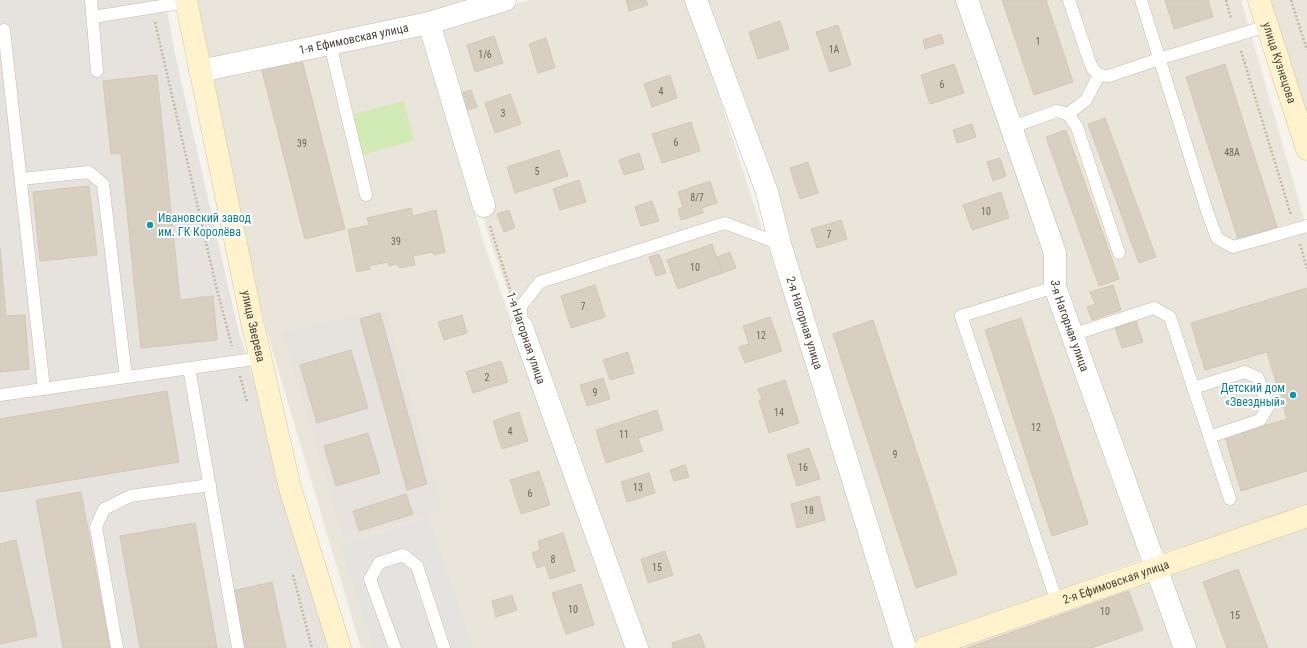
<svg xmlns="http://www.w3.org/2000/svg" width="1307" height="648" viewBox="0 0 1307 648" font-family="'Roboto Condensed',sans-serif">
	<rect width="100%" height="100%" fill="#f6f3ec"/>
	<!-- residential -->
	<g fill="#eae5da">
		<path d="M 185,0 L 513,0 L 422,29 L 485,247 L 626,648 L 361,648 L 266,329 Z"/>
		<path d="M 529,0 L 688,0 L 752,199 L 902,646 L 897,648 L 631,648 L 492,246 L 426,31 Z"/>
		<path d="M 692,0 L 962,0 L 1049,266 L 1141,560 L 907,645 Z"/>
		<path d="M 967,0 L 1241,0 L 1307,229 L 1307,509 L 1145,558 Z"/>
		<path d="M 1269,0 L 1307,0 L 1307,119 Z"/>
		<path d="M 1307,515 L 1307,648 L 1180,648 L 1146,562 Z"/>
		<path d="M 1142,563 L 1175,648 L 909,648 Z"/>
	</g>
	<!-- industrial -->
	<g fill="#e6e2dd">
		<path d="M 0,0 L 165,0 L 176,59 L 238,329 L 337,648 L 0,648 Z"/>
		<path d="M 385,309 L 442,510 L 344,539 L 283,332 Z"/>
	</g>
	<!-- green -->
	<path fill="#d2eab5" d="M 404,101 L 414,141 L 361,155 L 350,115 Z"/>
	<!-- parking -->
	<path fill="#e5e3e0" d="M 428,517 L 473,648 L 374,648 L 341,547 Z"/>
	<!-- building -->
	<g fill="#d8cfc1" stroke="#d3c7b4">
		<path d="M 626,0 L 646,0 L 648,5 L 629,11 Z"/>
		<path d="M 1002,0 L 1046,0 L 1073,82 L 1034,95 Z"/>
		<path d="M 1165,0 L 1208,0 L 1213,17 L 1174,29 Z"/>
		<path d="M 780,21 L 789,49 L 758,59 L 749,32 Z"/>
		<path d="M 838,25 L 851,65 L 830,72 L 816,32 Z"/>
		<path d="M 941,34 L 944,43 L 925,49 L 923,40 Z"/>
		<path d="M 494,36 L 503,63 L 475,72 L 467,45 Z"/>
		<path d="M 546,38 L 555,68 L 538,73 L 529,44 Z"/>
		<path d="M 301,56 L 345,229 L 305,239 L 261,67 Z"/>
		<path d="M 954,64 L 964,93 L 930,104 L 921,75 Z"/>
		<path d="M 1225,64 L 1277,227 L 1238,239 L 1186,77 Z"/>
		<path d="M 157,75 L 180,300 L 213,296 L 217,340 L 141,348 L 121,153 L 111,154 L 103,81 Z"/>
		<path d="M 670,75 L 677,98 L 652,107 L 644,84 Z"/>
		<path d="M 471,90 L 477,107 L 465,111 L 459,94 Z"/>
		<path d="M 510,94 L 521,124 L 495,133 L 485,103 Z"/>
		<path d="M 1105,118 L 1156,257 L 1139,263 L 1088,124 Z"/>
		<path d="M 691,122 L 700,151 L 662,163 L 652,134 Z"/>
		<path d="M 972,124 L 976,137 L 957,143 L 953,130 Z"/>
		<path d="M 1066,130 L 1119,279 L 1099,286 L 1046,137 Z"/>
		<path d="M 559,150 L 568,176 L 515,193 L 507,167 Z"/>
		<path d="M 639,153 L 644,169 L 624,175 L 619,160 Z"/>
		<path d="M 1000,158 L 1006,176 L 993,181 L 987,162 Z"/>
		<path d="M 808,162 L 818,193 L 800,199 L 790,168 Z"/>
		<path d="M 579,180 L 586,202 L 560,210 L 553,189 Z"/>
		<path d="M 710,181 L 717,203 L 702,208 L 703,213 L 681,220 L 678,209 L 683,207 L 678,192 Z"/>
		<path d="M 89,186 L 97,255 L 40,261 L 33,192 Z"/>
		<path d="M 1001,192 L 1009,218 L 972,230 L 963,205 Z"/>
		<path d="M 652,201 L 659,221 L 641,226 L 635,207 Z"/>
		<path d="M 411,208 L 413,216 L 436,210 L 445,252 L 434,255 L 433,252 L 413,256 L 415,265 L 399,268 L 398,264 L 389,266 L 388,262 L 369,266 L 370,269 L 357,272 L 348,230 L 369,225 L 367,218 Z"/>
		<path d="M 509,210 L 515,228 L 504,232 L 497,214 Z"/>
		<path d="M 841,220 L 847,239 L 817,248 L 811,229 Z"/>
		<path d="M 712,244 L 722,273 L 678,289 L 667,260 Z"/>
		<path d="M 0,248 L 6,316 L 25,315 L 29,369 L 0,372 Z"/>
		<path d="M 730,252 L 736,268 L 722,273 L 717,257 Z"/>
		<path d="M 659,254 L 666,273 L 656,276 L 649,257 Z"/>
		<path d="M 595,285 L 605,317 L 571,328 L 561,296 Z"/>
		<path d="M 1113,285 L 1121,310 L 1092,320 L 1087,307 L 1095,304 L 1090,292 Z"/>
		<path d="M 1307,288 L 1307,471 L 1241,491 L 1225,437 L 1287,419 L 1267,352 L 1205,370 L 1191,323 Z"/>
		<path d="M 380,313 L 427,484 L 407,490 L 360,319 Z"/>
		<path d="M 462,315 L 467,333 L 444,340 L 438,322 Z"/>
		<path d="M 770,317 L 782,351 L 745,363 L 739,347 L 749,344 L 743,326 Z"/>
		<path d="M 1021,318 L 1088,524 L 1052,536 L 985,330 Z"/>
		<path d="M 873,320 L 957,574 L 916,588 L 833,334 Z"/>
		<path d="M 1136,321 L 1143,342 L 1122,348 L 1115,328 Z"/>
		<path d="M 351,350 L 368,408 L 317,423 L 300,365 Z"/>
		<path d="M 628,352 L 634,373 L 610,380 L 603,360 Z"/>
		<path d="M 501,361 L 508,382 L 473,393 L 466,372 Z"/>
		<path d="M 603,378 L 610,399 L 587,406 L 580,385 Z"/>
		<path d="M 785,380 L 799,423 L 769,433 L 759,401 L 762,399 L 758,389 Z"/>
		<path d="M 167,391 L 179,462 L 0,492 L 0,419 Z"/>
		<path d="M 657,410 L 663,430 L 638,438 L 643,451 L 606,463 L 596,430 Z"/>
		<path d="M 519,412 L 528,441 L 502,449 L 493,421 Z"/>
		<path d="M 368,433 L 380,473 L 336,486 L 324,446 Z"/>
		<path d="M 809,448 L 820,479 L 797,486 L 787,455 Z"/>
		<path d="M 685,465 L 689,477 L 674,481 L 670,470 Z"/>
		<path d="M 539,471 L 550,505 L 521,514 L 510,480 Z"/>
		<path d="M 649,473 L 655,493 L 627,502 L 621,482 Z"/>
		<path d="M 81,492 L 110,648 L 63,648 L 36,500 Z"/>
		<path d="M 406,494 L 413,514 L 359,531 L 353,511 Z"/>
		<path d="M 819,496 L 825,520 L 797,528 L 791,504 Z"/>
		<path d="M 195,523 L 217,648 L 140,648 L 120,536 Z"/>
		<path d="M 563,533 L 575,571 L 550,579 L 545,565 L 537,568 L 532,553 L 540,550 L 538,541 Z"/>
		<path d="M 16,540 L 37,636 L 0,644 L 0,544 Z"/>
		<path d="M 665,551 L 673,575 L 648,583 L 641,559 Z"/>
		<path d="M 1238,569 L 1268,648 L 1227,648 L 1203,582 Z"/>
		<path d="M 272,582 L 286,648 L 244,648 L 232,591 Z"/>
		<path d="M 581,584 L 594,625 L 566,634 L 552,593 Z"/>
		<path d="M 1129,591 L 1143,630 L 1091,648 L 967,648 Z"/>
		<path d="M 512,595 L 517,610 L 496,617 L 492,601 Z"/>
		<path d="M 700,634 L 705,648 L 673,648 L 672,643 Z"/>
	</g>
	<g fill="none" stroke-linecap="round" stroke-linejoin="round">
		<defs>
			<g id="lane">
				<path d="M 91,0 L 97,71"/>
				<path d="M 1069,0 L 1089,60 L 1093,69 L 1099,75 L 1109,76 L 1159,59 L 1267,26"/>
				<path d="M 1141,0 L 1207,211 L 1217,238 L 1233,247 L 1307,226"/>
				<path d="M 93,17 L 186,2"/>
				<path d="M 4,30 L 44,389"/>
				<path d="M 330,44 L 366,195"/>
				<path d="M 1068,114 L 1077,127 L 1119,253"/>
				<path d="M 1012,127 L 1057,111 L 1068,114 L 1086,100 L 1099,75"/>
				<path d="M 21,179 L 89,172 L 103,184 L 126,377"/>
				<path d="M 1055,287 L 961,316 L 1057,602"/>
				<path d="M 522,327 L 521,306 L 540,282 L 725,223 L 780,244"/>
				<path d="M 1072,335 L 1154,308 L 1170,317 L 1230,499"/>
				<path d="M 189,368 L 238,648"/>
				<path d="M 1193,388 L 1245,372 L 1258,378 L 1268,407 L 1260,420 L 1209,437"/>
				<path d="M 0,395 L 260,358"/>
				<path d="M 117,648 L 96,527 L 104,509 L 130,496 L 210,485"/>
				<path d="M 395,648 L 370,579 L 379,563 L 403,555 L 417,566 L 444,648"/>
			</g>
			<g id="street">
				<path id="s1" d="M 696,0 L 767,192 L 780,244 L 905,648"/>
				<path id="s2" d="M 967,0 L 1055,253 L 1055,287 L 1185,648"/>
				<path d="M 429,23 L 484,206"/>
				<path id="s3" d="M 200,71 L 429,23 L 505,0"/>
				<path d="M 522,327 L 637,648"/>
			</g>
			<g id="secondary">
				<path id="s4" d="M 186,0 L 251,317 L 290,488 L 340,648"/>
				<path id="s5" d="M 1259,0 L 1307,149"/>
				<path id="s6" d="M 925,648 L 1307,516"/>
			</g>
		</defs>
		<!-- lane casing -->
		<use href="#lane" stroke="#c2bbae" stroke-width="13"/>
		<!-- street casing -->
		<use href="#street" stroke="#c2bbae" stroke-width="23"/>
		<!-- secondary casing -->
		<use href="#secondary" stroke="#d6c79b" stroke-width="23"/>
		<!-- path -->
		<g stroke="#c4b79f" stroke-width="2.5" stroke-dasharray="2 2" stroke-linecap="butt">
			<path d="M 1226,0 L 1231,19"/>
			<path d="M 1291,0 L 1307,50"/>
			<path d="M 155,22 L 217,290 L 232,346"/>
			<path d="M 1241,51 L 1291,215"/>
			<path d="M 490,226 L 511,292"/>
			<path d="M 1300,244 L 1307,269"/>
			<path d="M 240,376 L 247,402"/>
			<path d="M 293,575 L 312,648"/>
		</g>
		<!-- lane -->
		<use href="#lane" stroke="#fff" stroke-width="12"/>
		<!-- street -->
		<use href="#street" stroke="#fff" stroke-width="22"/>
		<!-- secondary -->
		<use href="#secondary" stroke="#fff3cd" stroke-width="22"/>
	</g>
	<!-- markers -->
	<g fill="#0f9aa8" stroke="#fff" stroke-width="1.5">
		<circle cx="150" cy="225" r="4"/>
		<circle cx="1293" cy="395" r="4"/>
	</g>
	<g text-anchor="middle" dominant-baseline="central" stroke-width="4" stroke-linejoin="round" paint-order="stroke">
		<!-- number labels -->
		<g font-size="10" fill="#6e675b">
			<text x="1038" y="41">1</text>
			<text x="834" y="49">1А</text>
			<text x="485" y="54">1/6</text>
			<text x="942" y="84">6</text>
			<text x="661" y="91">4</text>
			<text x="503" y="113">3</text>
			<text x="676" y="142">6</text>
			<text x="302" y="143">39</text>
			<text x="1232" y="152">48А</text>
			<text x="537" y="171">5</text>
			<text x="697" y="197">8/7</text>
			<text x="986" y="211">10</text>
			<text x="829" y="234">7</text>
			<text x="396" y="241">39</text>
			<text x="695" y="267">10</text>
			<text x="583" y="306">7</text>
			<text x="761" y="335">12</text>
			<text x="487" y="377">2</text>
			<text x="595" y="392">9</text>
			<text x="779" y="412">14</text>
			<text x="1036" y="427">12</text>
			<text x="510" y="431">4</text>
			<text x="624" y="434">11</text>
			<text x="895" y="454">9</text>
			<text x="803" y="467">16</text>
			<text x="638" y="487">13</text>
			<text x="530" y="493">6</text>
			<text x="809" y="510">18</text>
			<text x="553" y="559">8</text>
			<text x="657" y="567">15</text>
			<text x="573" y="609">10</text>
			<text x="1105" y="611">10</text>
			<text x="1235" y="615">15</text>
		</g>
		<!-- street labels -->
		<g font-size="12" fill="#4b4439" stroke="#fff">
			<text stroke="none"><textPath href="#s3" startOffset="157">1-я Ефимовская улица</textPath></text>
			<text stroke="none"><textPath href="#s5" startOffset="66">улица Кузнецова</textPath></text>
			<text stroke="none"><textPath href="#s1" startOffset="341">2-я Нагорная улица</textPath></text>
			<text stroke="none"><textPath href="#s2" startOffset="343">3-я Нагорная улица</textPath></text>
			<text stroke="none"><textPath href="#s4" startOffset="333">улица Зверева</textPath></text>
			<text transform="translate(526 338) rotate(71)">1-я Нагорная улица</text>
			<text stroke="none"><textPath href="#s6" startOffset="202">2-я Ефимовская улица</textPath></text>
		</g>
		<!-- culture labels -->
		<g font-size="12" fill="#0d838f" stroke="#fff" text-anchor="start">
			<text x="158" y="218">Ивановский завод<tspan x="158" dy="14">им. ГК Королёва</tspan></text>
			<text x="1285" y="388" text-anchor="end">Детский дом<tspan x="1285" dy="14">«Звездный»</tspan></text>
		</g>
	</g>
</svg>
